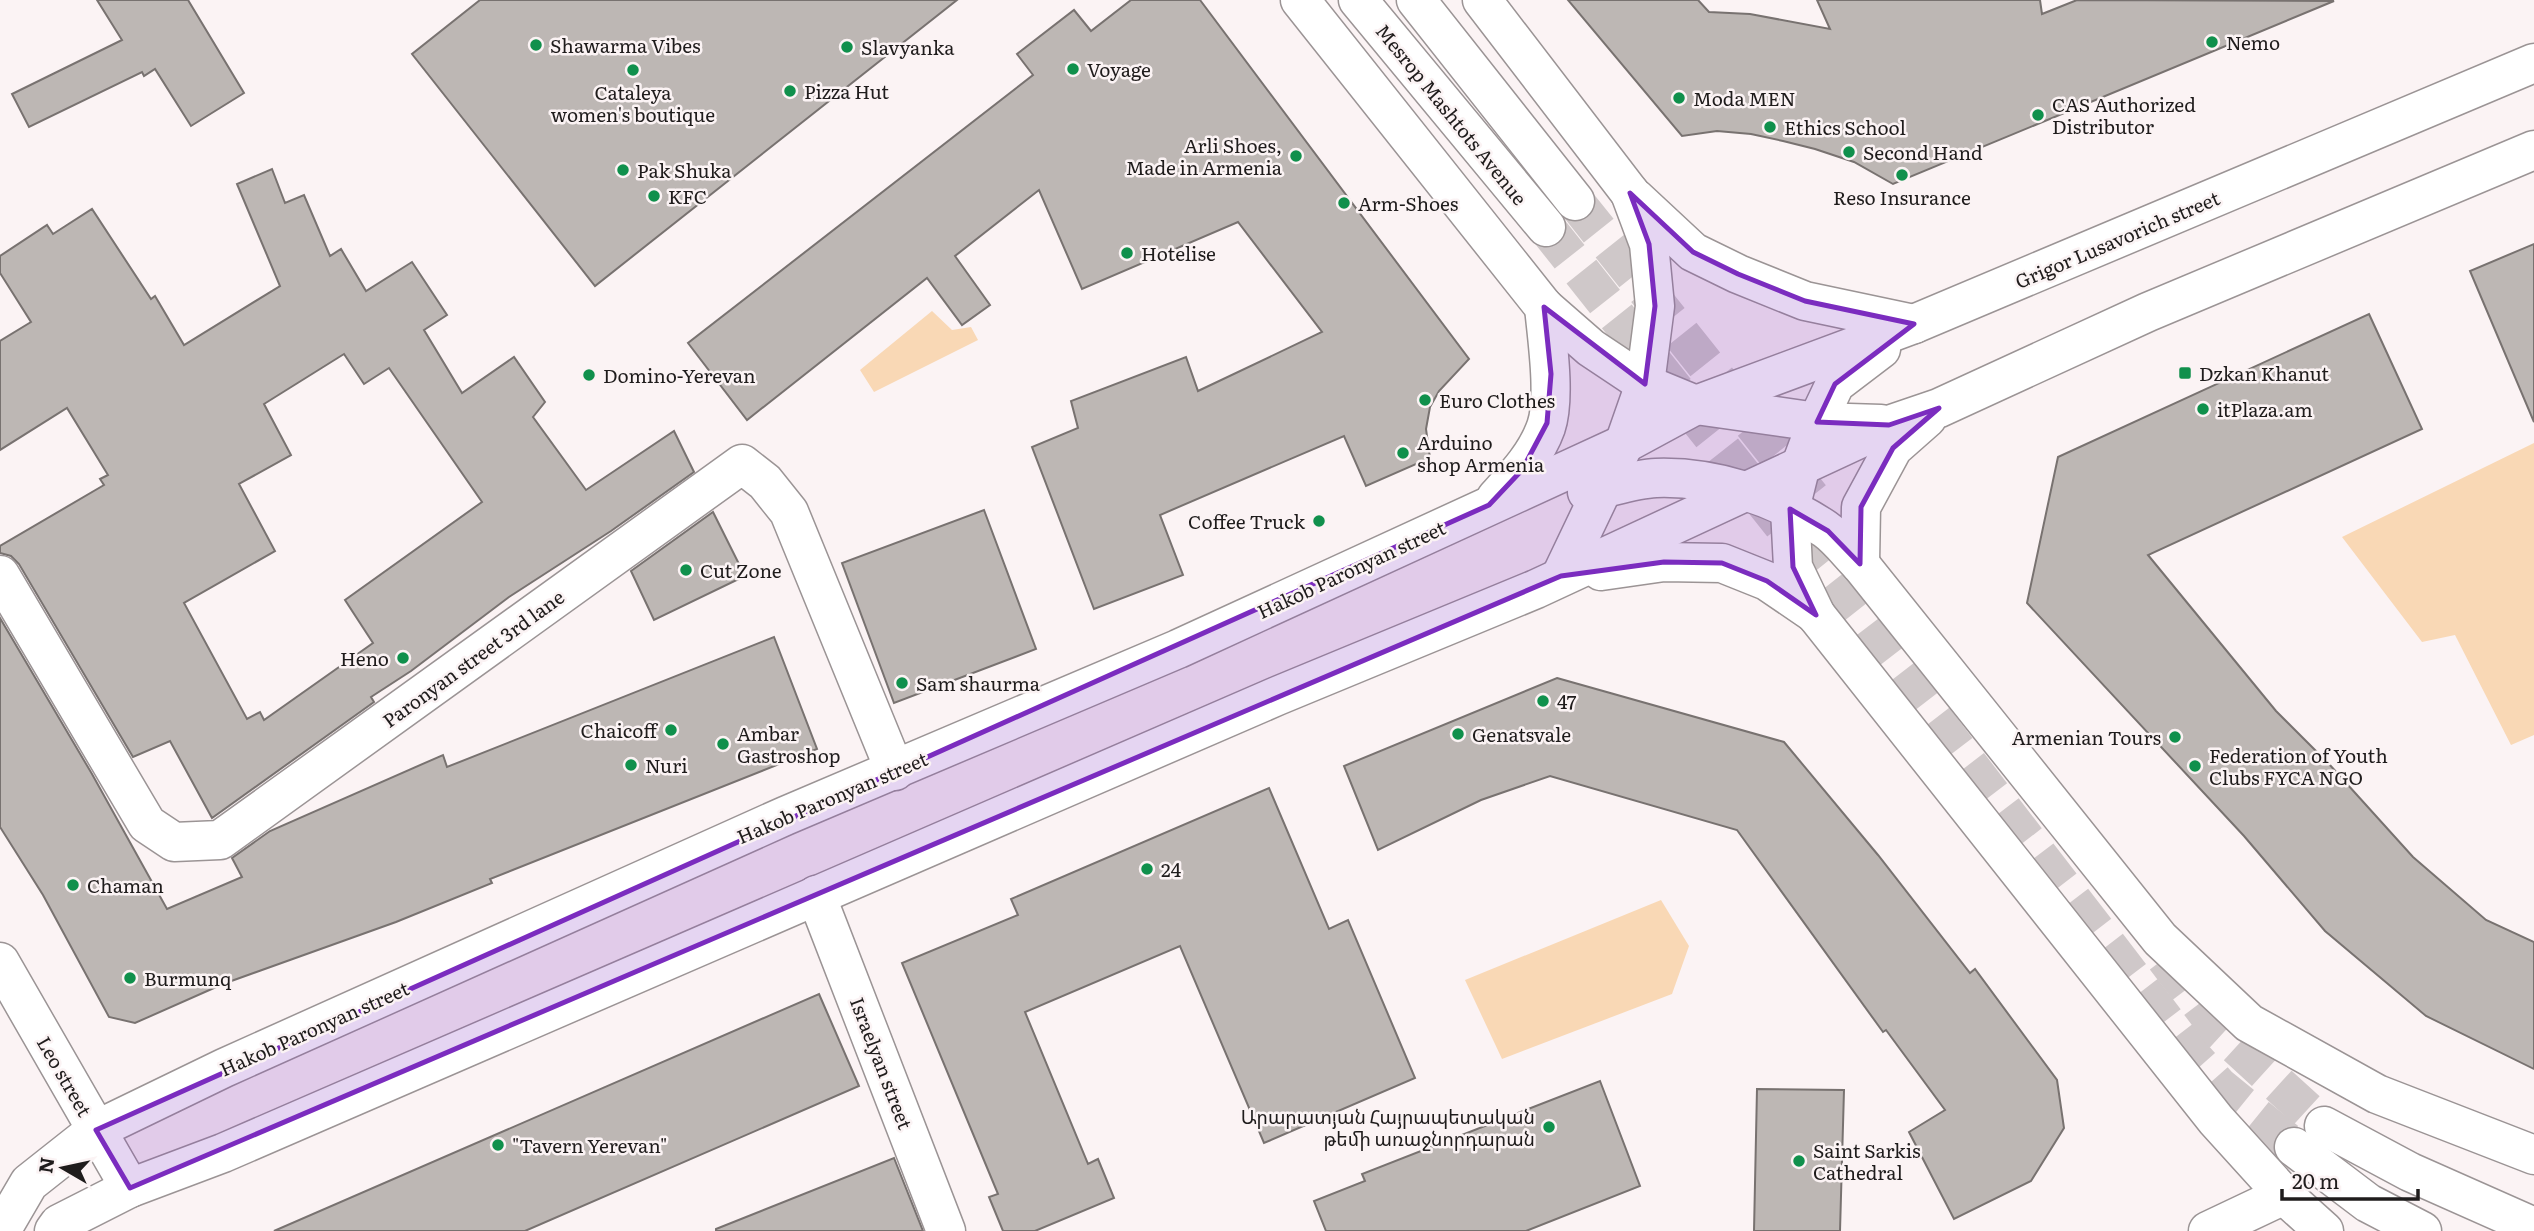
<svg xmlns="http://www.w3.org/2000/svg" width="2534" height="1231" viewBox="0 0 2534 1231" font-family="Literata,'Noto Sans Armenian',serif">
	<rect width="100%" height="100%" fill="#fbf3f4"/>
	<!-- green -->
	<g fill="#f9d8b5">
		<path d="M 932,311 L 952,330 L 971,327 L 978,340 L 874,392 L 860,370 Z"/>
		<path d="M 2534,443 L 2534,735 L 2511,745 L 2455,635 L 2422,642 L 2342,537 Z"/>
		<path d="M 1661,900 L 1689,946 L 1672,994 L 1502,1059 L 1465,980 Z"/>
	</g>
	<!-- building -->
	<g fill="#bdb7b4" stroke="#787270" stroke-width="2" fill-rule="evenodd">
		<path d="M 97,0 L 188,0 L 244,93 L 191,126 L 155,69 L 144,76 L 142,72 L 29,127 L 12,94 L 122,40 Z"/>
		<path d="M 480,0 L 957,0 L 595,286 L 412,54 Z"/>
		<path d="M 1131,0 L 1200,0 L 1469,359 L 1439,391 L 1430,407 L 1426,429 L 1430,458 L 1366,486 L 1344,436 L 1160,515 L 1183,575 L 1094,609 L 1032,447 L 1078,428 L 1071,401 L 1186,357 L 1198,391 L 1322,332 L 1238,222 L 1082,289 L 1039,190 L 955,256 L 990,305 L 962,325 L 927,278 L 747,420 L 688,343 L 1033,75 L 1017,54 L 1074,10 L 1091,31 Z"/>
		<path d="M 1568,0 L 1698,0 L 1709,12 L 1750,14 L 1830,29 L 1817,0 L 2040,0 L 2042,14 L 2077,0 L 2334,1 L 1893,184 L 1854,162 L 1815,149 L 1783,141 L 1751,134 L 1717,131 L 1682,136 Z"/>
		<path d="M 272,169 L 285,203 L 304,195 L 330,256 L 341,249 L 366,291 L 412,262 L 447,315 L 424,330 L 462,393 L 514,357 L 545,402 L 533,417 L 586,490 L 674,431 L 694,472 L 611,531 L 509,597 L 411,671 L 371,697 L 374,702 L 212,818 L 170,741 L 133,757 L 19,564 L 11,556 L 0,553 L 0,546 L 104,485 L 100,479 L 108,475 L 67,408 L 0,450 L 0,341 L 31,322 L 0,273 L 0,256 L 47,225 L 53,234 L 92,209 L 151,299 L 155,296 L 184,345 L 280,286 L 237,184 ZM 344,354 L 364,384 L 389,368 L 482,502 L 345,600 L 373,643 L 264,720 L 260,712 L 247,719 L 184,603 L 275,551 L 239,484 L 291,455 L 264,404 Z"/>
		<path d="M 2534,244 L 2534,422 L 2470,271 Z"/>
		<path d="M 2369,314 L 2422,429 L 2148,555 L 2276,711 L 2329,764 L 2413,857 L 2486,920 L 2534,942 L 2534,1069 L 2426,1016 L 2325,931 L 2244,836 L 2027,603 L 2058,457 Z"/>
		<path d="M 984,510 L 1036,649 L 894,703 L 842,563 Z"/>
		<path d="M 713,512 L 745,576 L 654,620 L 631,571 Z"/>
		<path d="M 0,618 L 92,774 L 167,909 L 242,877 L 232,858 L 270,831 L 443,755 L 447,767 L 774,637 L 817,749 L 490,879 L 492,883 L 396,922 L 223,984 L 135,1023 L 109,1017 L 43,895 L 0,827 Z"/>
		<path d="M 1557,678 L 1784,742 L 1878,855 L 1970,973 L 1975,969 L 2057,1080 L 2064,1128 L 2031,1181 L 1954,1219 L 1909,1132 L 1945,1110 L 1886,1030 L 1883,1032 L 1737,830 L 1550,776 L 1481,800 L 1378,850 L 1344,766 Z"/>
		<path d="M 1269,788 L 1329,929 L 1348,920 L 1415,1078 L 1264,1143 L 1180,946 L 1025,1012 L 1088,1164 L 1098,1159 L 1114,1198 L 1035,1231 L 1003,1231 L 989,1197 L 998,1194 L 902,963 L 1018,915 L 1011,899 Z"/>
		<path d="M 819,994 L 859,1086 L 525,1231 L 274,1231 Z"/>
		<path d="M 1600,1081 L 1640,1186 L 1526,1231 L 1326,1231 L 1314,1201 L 1365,1181 L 1362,1174 Z"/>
		<path d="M 1757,1089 L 1844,1090 L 1840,1231 L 1754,1231 Z"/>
		<path d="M 894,1158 L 923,1231 L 716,1231 L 716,1229 Z"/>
	</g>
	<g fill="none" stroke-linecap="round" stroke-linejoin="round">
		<!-- trunk-tunnel -->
		<g stroke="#cfc8c9" stroke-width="38" stroke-dasharray="38 19" stroke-linecap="butt">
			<path d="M 1575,201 L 1811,497"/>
			<path d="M 1546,227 L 1864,628 L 2195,1059 L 2219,1086 L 2294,1147"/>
			<path d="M 2165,958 L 2221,1032 L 2324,1126"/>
		</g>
		<defs>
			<g id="minor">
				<path d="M 0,575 L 147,824 L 174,842 L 220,840 L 742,464 L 765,482 L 789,512 L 895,771"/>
				<path d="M 816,895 L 946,1231"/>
				<path d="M 2208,1231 L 2284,1195"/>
			</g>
			<path id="secondary" d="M 0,962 L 130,1188"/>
			<g id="primary">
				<path d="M 1635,198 L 1693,252 L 1738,274 L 1805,301 L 1914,324"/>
				<path d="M 1544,307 L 1591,348 L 1645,384 L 1696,405 L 1817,422 L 1881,424"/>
				<path d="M 1587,492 C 1610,488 1633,479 1656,478 C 1714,476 1777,497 1825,529 C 1838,538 1849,553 1860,564"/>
				<path d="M 1496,498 C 1516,476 1536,455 1546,427 C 1556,398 1547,338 1544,307"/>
				<path d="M 1860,564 L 1861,507 L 1893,448 L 1927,418"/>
				<path d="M 1601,571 L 1664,562 L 1722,563 L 1767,581 L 1814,613"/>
				<path d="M 1561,576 L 1624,444 L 1645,384 L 1655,306 L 1649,244 L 1630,193"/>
				<path d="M 1816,615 L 1793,567 L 1790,509 L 1801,465 L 1817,422 L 1835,384 L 1881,349"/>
				<path d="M 1,1231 L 29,1183 L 96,1130 L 224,1068 L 785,816 L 1178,649 L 1624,444 L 1696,405 L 1914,324 L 2534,63"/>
				<path d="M 54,1231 L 59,1224 L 130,1188 L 223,1153 L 1277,696 L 1536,589 L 1889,425 L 1939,408 L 2148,312 L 2534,150"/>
			</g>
			<g id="trunk">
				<path d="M 1300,0 L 1544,307"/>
				<path d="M 1358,0 L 1546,227"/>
				<path d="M 1416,0 L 1575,201"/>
				<path d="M 1482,0 L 1630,193"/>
				<path d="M 1860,564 L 2160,939 L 2249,1023 L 2377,1094 L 2534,1155"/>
				<path d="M 1816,615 L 2216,1120 L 2284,1195 L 2324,1231"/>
				<path d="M 2324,1126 L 2410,1172 L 2534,1227"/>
				<path d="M 2294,1147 L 2368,1203 L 2422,1231"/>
			</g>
		</defs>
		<!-- minor casing -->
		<use href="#minor" stroke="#9b9495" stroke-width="41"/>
		<!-- secondary casing -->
		<use href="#secondary" stroke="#9b9495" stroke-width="41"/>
		<!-- primary casing -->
		<use href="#primary" stroke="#9b9495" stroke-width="41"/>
		<!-- trunk casing -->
		<use href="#trunk" stroke="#9b9495" stroke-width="41"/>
		<!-- minor -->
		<use href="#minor" stroke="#fff" stroke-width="38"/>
		<!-- secondary -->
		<use href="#secondary" stroke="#fff" stroke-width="38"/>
		<!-- primary -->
		<use href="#primary" stroke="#fff" stroke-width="38"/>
		<!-- trunk -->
		<use href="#trunk" stroke="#fff" stroke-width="38"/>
	</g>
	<!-- marked area -->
	<path fill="#7b2cbf" fill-opacity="0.2" stroke="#7b2cbf" stroke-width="5" stroke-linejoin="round" d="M 1630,193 L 1693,252 L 1738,274 L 1805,301 L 1914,324 L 1835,384 L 1817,422 L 1889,425 L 1939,408 L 1893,448 L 1861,507 L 1860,564 L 1828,531 L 1790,509 L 1793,567 L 1816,615 L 1767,581 L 1722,563 L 1664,562 L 1561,576 L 130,1188 L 96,1130 L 1489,505 L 1522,470 L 1547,423 L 1551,374 L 1544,307 L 1645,384 L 1655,306 L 1649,244 Z"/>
	<!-- markers -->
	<g fill="#10904c" stroke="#fbf3f4" stroke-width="2.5">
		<circle cx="2212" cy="42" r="7"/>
		<circle cx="536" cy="45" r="7"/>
		<circle cx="847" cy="47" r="7"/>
		<circle cx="1073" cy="69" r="7"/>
		<circle cx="633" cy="70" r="7"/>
		<circle cx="790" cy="91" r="7"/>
		<circle cx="1679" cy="98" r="7"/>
		<circle cx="2038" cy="115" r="7"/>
		<circle cx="1770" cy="127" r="7"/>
		<circle cx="1849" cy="152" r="7"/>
		<circle cx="1296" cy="156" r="7"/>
		<circle cx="623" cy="170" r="7"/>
		<circle cx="1902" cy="175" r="7"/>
		<circle cx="654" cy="196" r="7"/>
		<circle cx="1344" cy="203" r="7"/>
		<circle cx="1127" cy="253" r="7"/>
		<rect x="2178" y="366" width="14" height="14" rx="3.5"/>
		<circle cx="589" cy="375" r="7"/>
		<circle cx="1425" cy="400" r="7"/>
		<circle cx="2203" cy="409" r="7"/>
		<circle cx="1403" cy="453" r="7"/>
		<circle cx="1319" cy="521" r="7"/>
		<circle cx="686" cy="570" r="7"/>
		<circle cx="403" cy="658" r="7"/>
		<circle cx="902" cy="683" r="7"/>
		<circle cx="1543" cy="701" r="7"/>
		<circle cx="671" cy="730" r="7"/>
		<circle cx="1458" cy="734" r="7"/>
		<circle cx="2175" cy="737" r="7"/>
		<circle cx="723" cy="744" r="7"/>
		<circle cx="631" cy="765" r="7"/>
		<circle cx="2195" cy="766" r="7"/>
		<circle cx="1147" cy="869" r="7"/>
		<circle cx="73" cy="885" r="7"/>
		<circle cx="130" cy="978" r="7"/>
		<circle cx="1549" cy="1127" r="7"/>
		<circle cx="498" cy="1145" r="7"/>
		<circle cx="1799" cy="1161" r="7"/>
	</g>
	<g text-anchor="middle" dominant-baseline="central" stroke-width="5" stroke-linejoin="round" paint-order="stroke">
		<!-- poi labels -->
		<g font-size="19" fill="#1f1c1c" stroke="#fbf3f4" text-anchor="start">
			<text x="2226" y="42">Nemo</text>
			<text x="550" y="45">Shawarma Vibes</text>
			<text x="861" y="47">Slavyanka</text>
			<text x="1087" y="69">Voyage</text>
			<text x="804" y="91">Pizza Hut</text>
			<text x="633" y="92" text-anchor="middle">Cataleya<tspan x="633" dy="22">women's boutique</tspan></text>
			<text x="1693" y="98">Moda MEN</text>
			<text x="2052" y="104">CAS Authorized<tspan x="2052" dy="22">Distributor</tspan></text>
			<text x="1784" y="127">Ethics School</text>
			<text x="1282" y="145" text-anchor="end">Arli Shoes,<tspan x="1282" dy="22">Made in Armenia</tspan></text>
			<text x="1863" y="152">Second Hand</text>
			<text x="637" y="170">Pak Shuka</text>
			<text x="668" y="196">KFC</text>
			<text x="1902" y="197" text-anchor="middle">Reso Insurance</text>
			<text x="1358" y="203">Arm-Shoes</text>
			<text x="1141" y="253">Hotelise</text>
			<text x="2199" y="373">Dzkan Khanut</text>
			<text x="603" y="375">Domino-Yerevan</text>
			<text x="1439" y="400">Euro Clothes</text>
			<text x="2217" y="409">itPlaza.am</text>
			<text x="1417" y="442">Arduino<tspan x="1417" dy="22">shop Armenia</tspan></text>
			<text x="1305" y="521" text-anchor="end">Coffee Truck</text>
			<text x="700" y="570">Cut Zone</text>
			<text x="389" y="658" text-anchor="end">Heno</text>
			<text x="916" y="683">Sam shaurma</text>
			<text x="1557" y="701">47</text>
			<text x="657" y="730" text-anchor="end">Chaicoff</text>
			<text x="737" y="733">Ambar<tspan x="737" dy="22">Gastroshop</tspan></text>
			<text x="1472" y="734">Genatsvale</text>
			<text x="2161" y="737" text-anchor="end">Armenian Tours</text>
			<text x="2209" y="755">Federation of Youth<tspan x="2209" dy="22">Clubs FYCA NGO</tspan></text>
			<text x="645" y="765">Nuri</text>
			<text x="1161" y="869">24</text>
			<text x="87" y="885">Chaman</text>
			<text x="144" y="978">Burmunq</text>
			<text x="1535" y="1116" text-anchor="end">Արարատյան Հայրապետական<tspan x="1535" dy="22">թեմի առաջնորդարան</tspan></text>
			<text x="512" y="1145">"Tavern Yerevan"</text>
			<text x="1813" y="1150">Saint Sarkis<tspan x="1813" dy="22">Cathedral</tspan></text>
		</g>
		<!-- street labels -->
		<g font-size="19" fill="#1f1c1c" stroke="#fbf3f4">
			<text transform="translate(1452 114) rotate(51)">Mesrop Mashtots Avenue</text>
			<text transform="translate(2117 239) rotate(-23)">Grigor Lusavorich street</text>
			<text transform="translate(1351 569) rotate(-25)">Hakob Paronyan street</text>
			<text transform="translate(473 658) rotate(-36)">Paronyan street 3rd lane</text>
			<text transform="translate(832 797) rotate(-23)">Hakob Paronyan street</text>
			<text transform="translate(314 1028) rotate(-24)">Hakob Paronyan street</text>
			<text transform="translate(882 1063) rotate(69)">Israelyan street</text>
			<text transform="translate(65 1076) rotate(60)">Leo street</text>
		</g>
	</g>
	<!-- north arrow -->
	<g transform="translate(63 1168) rotate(279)" stroke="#fbf3f4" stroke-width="5" paint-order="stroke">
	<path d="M0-5L12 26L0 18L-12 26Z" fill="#1f1c1c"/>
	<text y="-10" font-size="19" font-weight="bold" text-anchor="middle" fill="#1f1c1c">N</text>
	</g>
	<!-- scale -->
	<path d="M2282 1189v10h136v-10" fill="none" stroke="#1f1c1c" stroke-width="3.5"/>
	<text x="2292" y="1189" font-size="21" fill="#1f1c1c" stroke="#fbf3f4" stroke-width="5" paint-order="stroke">20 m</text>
</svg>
